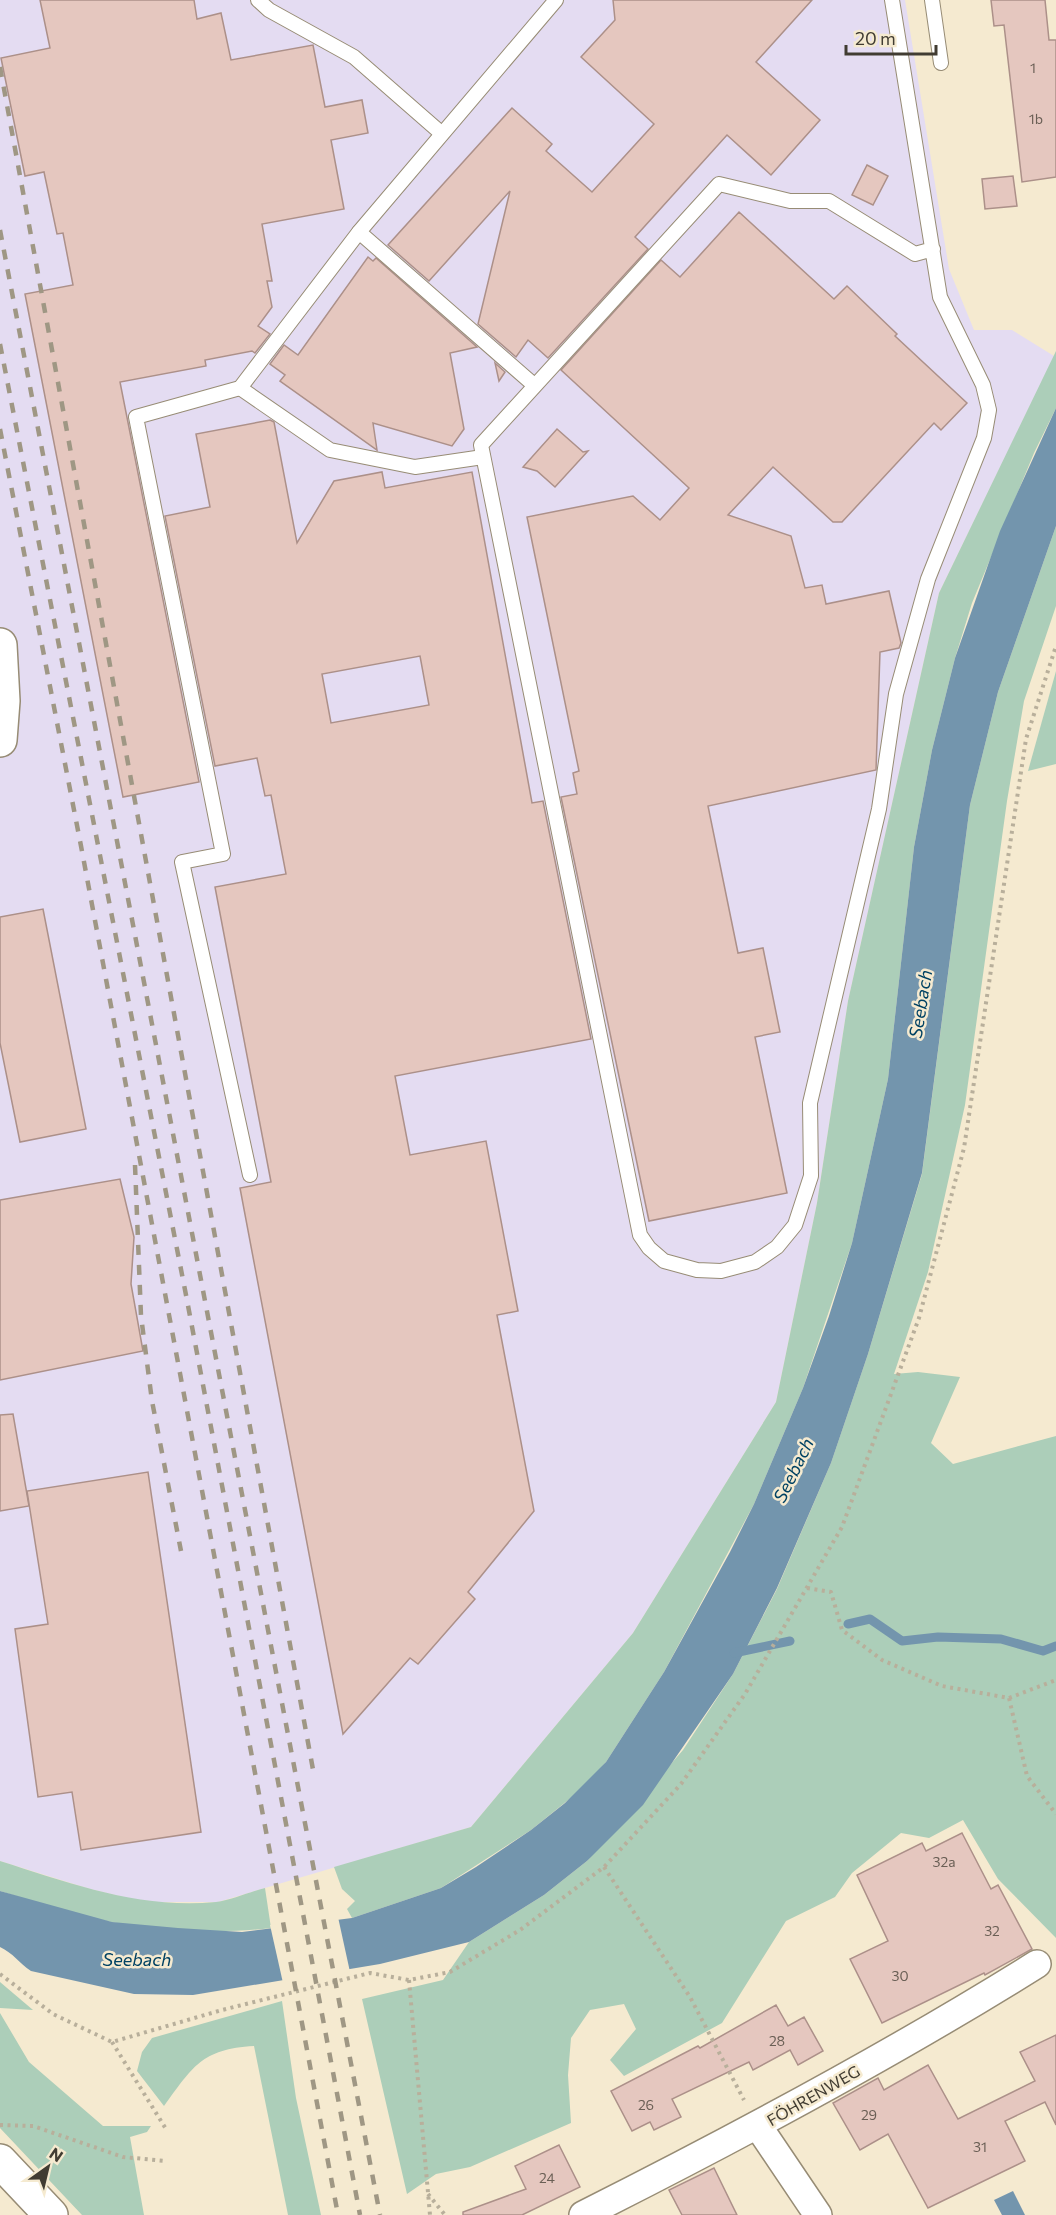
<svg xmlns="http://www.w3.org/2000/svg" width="1056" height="2215" viewBox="0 0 1056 2215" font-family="Commissioner,sans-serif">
	<rect width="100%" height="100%" fill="#f5ead0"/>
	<!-- industrial -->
	<path fill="#e4dcf2" d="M 0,0 L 905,0 L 949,269 L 974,330 L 1012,330 L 1054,356 L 939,593 L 848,1001 L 817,1203 L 776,1402 L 633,1633 L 471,1827 L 218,1902 L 144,1902 L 90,1889 L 0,1861 Z"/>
	<!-- green -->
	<g fill="#acceb9">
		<path d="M 1056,351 L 1056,408 L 1034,453 L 972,603 L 955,658 L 932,750 L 914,847 L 888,1079 L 852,1243 L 803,1388 L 754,1504 L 664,1672 L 606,1762 L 583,1788 L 531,1830 L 441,1888 L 352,1918 L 347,1909 L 355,1901 L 342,1889 L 334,1867 L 471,1827 L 633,1633 L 776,1402 L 817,1203 L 848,1001 L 939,593 Z"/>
		<path d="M 1056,526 L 1056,606 L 1024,701 L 1007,801 L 965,1105 L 928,1272 L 894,1374 L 918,1372 L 960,1377 L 931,1443 L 953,1464 L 1056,1436 L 1056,1938 L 998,1879 L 963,1820 L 929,1838 L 901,1833 L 852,1873 L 835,1897 L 786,1921 L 722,2023 L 624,2076 L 610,2060 L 636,2029 L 624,2004 L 590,2010 L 571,2038 L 568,2075 L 571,2123 L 470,2167 L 436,2174 L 407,2194 L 362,1999 L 443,1980 L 469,1942 L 544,1895 L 587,1861 L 683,1750 L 733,1674 L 777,1589 L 831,1463 L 868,1354 L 922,1174 L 970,805 L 998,692 Z"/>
		<path d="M 1056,671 L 1056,764 L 1028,771 Z"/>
		<path d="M 0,1861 C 73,1884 138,1909 216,1902 C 232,1900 249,1892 265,1888 L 271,1928 C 222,1934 160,1931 111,1922 C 73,1915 36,1902 0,1891 Z"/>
		<path d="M 0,1982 L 33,2010 L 0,2008 Z"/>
		<path d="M 282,2001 L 296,2098 L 321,2215 L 288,2215 L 254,2046 C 201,2049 193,2067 164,2106 L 137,2071 L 142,2052 L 152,2038 Z"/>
		<path d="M 0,2013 L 29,2062 L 103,2126 L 151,2126 L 147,2132 L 130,2137 L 144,2215 L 82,2215 L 0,2128 Z"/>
	</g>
	<!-- water -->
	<g fill="#7395ad">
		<path d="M 1056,408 L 1056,526 L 998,692 L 970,805 L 922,1173 L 868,1354 L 831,1463 L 777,1588 L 733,1674 L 643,1805 L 587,1861 L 544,1895 L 469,1942 L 380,1964 L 193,1995 L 134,1994 L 31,1971 C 19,1963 13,1953 0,1947 L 0,1891 L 112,1922 L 178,1928 L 242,1932 L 352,1918 L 441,1888 L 476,1867 L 531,1830 L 565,1803 L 606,1762 L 664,1672 L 730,1552 L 754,1504 L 803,1388 L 829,1316 L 852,1243 L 888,1079 L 914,847 L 932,750 L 955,658 L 1000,531 Z"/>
		<path d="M 1013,2191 L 1025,2215 L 1002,2215 L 994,2200 Z"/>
	</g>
	<!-- pier -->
	<path fill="#f5ead0" d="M 338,1917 L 350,1972 L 283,1983 L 270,1925 Z"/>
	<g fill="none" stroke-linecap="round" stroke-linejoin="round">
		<!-- stream -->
		<g stroke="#7395ad" stroke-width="9">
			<path d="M 848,1624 L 870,1619 L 902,1641 L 938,1637 L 1001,1639 L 1043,1651 L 1056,1646"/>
			<path d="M 734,1653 L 790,1641"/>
		</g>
	</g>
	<!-- building -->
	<g fill="#e5c7bf" stroke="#ac9089" stroke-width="1.5" fill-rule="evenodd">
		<path d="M 40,0 L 194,0 L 197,19 L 221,13 L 231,60 L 313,45 L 325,107 L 362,100 L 368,133 L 331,140 L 344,209 L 262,224 L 272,281 L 267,281 L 272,307 L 258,326 L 270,334 L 255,353 L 252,351 L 205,360 L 206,366 L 120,382 L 199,782 L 123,797 L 25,294 L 73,285 L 63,233 L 57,234 L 44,172 L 25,176 L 1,58 L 50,48 Z"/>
		<path d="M 613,0 L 812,0 L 756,62 L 820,120 L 771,175 L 727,135 L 635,237 L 648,249 L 548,358 L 528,340 L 516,357 L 478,324 L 510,191 L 429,281 L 388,245 L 512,108 L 552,144 L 546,151 L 592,192 L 654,124 L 581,57 L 615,20 Z"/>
		<path d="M 991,0 L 1045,0 L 1049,40 L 1056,40 L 1056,177 L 1022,182 L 1004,25 L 994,26 Z"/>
		<path d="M 867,165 L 888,176 L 873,205 L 852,195 Z"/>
		<path d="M 1013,176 L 1017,206 L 985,209 L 982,179 Z"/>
		<path d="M 739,212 L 834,299 L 847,286 L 897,334 L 895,336 L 967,403 L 941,430 L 934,423 L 842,522 L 833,522 L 773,467 L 728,515 L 791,536 L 805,588 L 822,585 L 826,604 L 889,591 L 901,643 L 899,648 L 880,652 L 876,770 L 708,806 L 738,953 L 763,948 L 780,1032 L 755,1037 L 787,1193 L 649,1221 L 561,797 L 577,794 L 573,773 L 579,771 L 527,517 L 633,496 L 660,520 L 689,488 L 561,370 L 661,260 L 680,277 Z"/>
		<path d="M 368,257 L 373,261 L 376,258 L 477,347 L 450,353 L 464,429 L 452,446 L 373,423 L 377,450 L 280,381 L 285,375 L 270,364 L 284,345 L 298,355 Z"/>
		<path d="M 495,363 L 505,372 L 499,381 Z"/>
		<path d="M 270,420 L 274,422 L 297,543 L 334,481 L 382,472 L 385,488 L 472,472 L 532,803 L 543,801 L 591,1039 L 395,1076 L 410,1155 L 486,1141 L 518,1311 L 497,1315 L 534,1511 L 468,1592 L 475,1599 L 418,1664 L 410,1658 L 343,1734 L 240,1188 L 271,1182 L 215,887 L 286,874 L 271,795 L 265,796 L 257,758 L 215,766 L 165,516 L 210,507 L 196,434 ZM 420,656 L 429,705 L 331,723 L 322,674 Z"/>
		<path d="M 557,429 L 583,452 L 588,451 L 555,487 L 537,471 L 523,467 Z"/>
		<path d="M 43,909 L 86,1129 L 20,1142 L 0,1043 L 0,917 Z"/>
		<path d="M 120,1179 L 134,1237 L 131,1284 L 143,1351 L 0,1380 L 0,1200 Z"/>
		<path d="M 13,1414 L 29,1506 L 0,1511 L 0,1415 Z"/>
		<path d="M 148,1472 L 201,1832 L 81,1850 L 72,1792 L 38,1797 L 15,1629 L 48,1624 L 27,1491 Z"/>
		<path d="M 962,1833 L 991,1889 L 998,1885 L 1032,1949 L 985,1975 L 984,1973 L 882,2023 L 850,1959 L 888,1941 L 857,1875 L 922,1843 L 926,1851 Z"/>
		<path d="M 776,2005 L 788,2026 L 804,2017 L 823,2051 L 798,2065 L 790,2050 L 753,2070 L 749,2062 L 672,2099 L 681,2117 L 654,2130 L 650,2122 L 632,2131 L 611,2091 L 698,2046 L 700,2048 Z"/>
		<path d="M 1056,2035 L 1056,2125 L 1045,2102 L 1005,2121 L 1025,2161 L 928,2208 L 888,2134 L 860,2150 L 833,2103 L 878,2078 L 884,2090 L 928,2065 L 958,2119 L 1035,2081 L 1020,2052 Z"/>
		<path d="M 559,2145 L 580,2187 L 522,2215 L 463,2215 L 463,2212 L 526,2189 L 515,2166 Z"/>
		<path d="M 714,2168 L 737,2215 L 682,2215 L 669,2190 Z"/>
	</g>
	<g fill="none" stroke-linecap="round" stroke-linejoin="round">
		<defs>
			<g id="service">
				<path d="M 258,0 L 269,10 L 354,57 L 441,133"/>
				<path d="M 892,0 L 940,297 L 983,385 L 989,410 L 984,438 L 928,579 L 896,694 L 879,809 L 810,1103 L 811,1176 L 795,1225 L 777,1247 L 755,1262 L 721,1271 L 697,1270 L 664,1261 L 649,1248 L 640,1235 L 481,445 L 719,184 L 790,201 L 829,201 L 915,254 L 933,249"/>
				<path d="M 932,0 L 941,63"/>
				<path d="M 359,232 L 534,385"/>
				<path d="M 240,388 L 330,450 L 415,467 L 483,457"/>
				<path d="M 250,1175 L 182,862 L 223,854 L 136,417 L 240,388 L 359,232 L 556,0"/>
			</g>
			<g id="minor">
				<path d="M 758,2126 L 818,2215"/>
				<path d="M 583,2215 C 738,2137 890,2056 1037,1964"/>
			</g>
			<g id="tertiary">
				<path d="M 0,645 L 3,701 L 0,740"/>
				<path d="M 0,2161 L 51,2215"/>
			</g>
		</defs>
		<!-- service casing -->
		<use href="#service" stroke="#978c75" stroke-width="16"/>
		<!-- minor casing -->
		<use href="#minor" stroke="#978c75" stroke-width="30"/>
		<!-- tertiary casing -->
		<use href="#tertiary" stroke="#978c75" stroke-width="36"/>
		<!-- path -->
		<g stroke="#b8af9b" stroke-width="4" stroke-dasharray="3 4.5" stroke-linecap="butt">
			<path d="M 807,1588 L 831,1592 L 842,1630 L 882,1660 L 942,1686 L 1009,1698 L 1027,1776 L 1056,1814"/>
			<path d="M 1009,1698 L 1056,1680"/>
			<path d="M 604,1867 L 690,1997 L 744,2100"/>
			<path d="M 0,1974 L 53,2014 L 112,2042 L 222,2010 L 370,1973 L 409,1980 L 450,1972 L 520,1930 L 604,1867 L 681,1784 L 745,1694 L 842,1527 L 919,1318 L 964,1148 L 1026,739 L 1056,646"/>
			<path d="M 409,1980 L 430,2215"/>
			<path d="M 112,2042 L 166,2129"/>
			<path d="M 0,2125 L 33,2126 L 123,2157 L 166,2161"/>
			<path d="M 428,2194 L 445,2215"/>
		</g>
		<!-- service -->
		<use href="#service" stroke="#fff" stroke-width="14"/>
		<!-- minor -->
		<use href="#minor" stroke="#fff" stroke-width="27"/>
		<!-- tertiary -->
		<use href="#tertiary" stroke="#fff" stroke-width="33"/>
		<!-- rail -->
		<g stroke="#9f9784" stroke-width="4.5" stroke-dasharray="10 10" stroke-linecap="butt">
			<path d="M 0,67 L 314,1775"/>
			<path d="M 0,230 L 380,2215"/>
			<path d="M 0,344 L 186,1295 L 360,2215"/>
			<path d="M 0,429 L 81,846 L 338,2215"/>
			<path d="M 135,1165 L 141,1316 L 152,1401 L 181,1551"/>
		</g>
	</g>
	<g text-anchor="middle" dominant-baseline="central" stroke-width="5" stroke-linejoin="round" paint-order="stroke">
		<!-- number labels -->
		<g font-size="14" fill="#6a5f55">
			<text x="1033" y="67">1</text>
			<text x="1036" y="118">1b</text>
			<text x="944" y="1861">32a</text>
			<text x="992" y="1930">32</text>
			<text x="900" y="1975">30</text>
			<text x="777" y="2040">28</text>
			<text x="646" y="2104">26</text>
			<text x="869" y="2114">29</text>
			<text x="980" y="2146">31</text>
			<text x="547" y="2177">24</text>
		</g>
		<!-- street labels -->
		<g font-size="16" fill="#413c32" stroke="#f5ead0">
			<text transform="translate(813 2095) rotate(-30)">FÖHRENWEG</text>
		</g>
		<!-- water labels -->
		<g font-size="18" font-style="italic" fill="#004263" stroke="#f5ead0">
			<text transform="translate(920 1004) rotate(-81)">Seebach</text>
			<text transform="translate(793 1470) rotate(-64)">Seebach</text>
			<text x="137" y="1959">Seebach</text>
		</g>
	</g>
	<!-- north arrow -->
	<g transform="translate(48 2167) rotate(34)" stroke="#f5ead0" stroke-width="4.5" paint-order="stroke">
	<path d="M0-4.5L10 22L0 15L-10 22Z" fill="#413c32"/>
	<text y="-9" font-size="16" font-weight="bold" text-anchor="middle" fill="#413c32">N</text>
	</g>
	<!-- scale -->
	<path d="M846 45v9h90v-9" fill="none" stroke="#413c32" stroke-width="3"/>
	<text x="855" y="45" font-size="18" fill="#413c32" stroke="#f5ead0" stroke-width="4.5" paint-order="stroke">20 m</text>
</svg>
